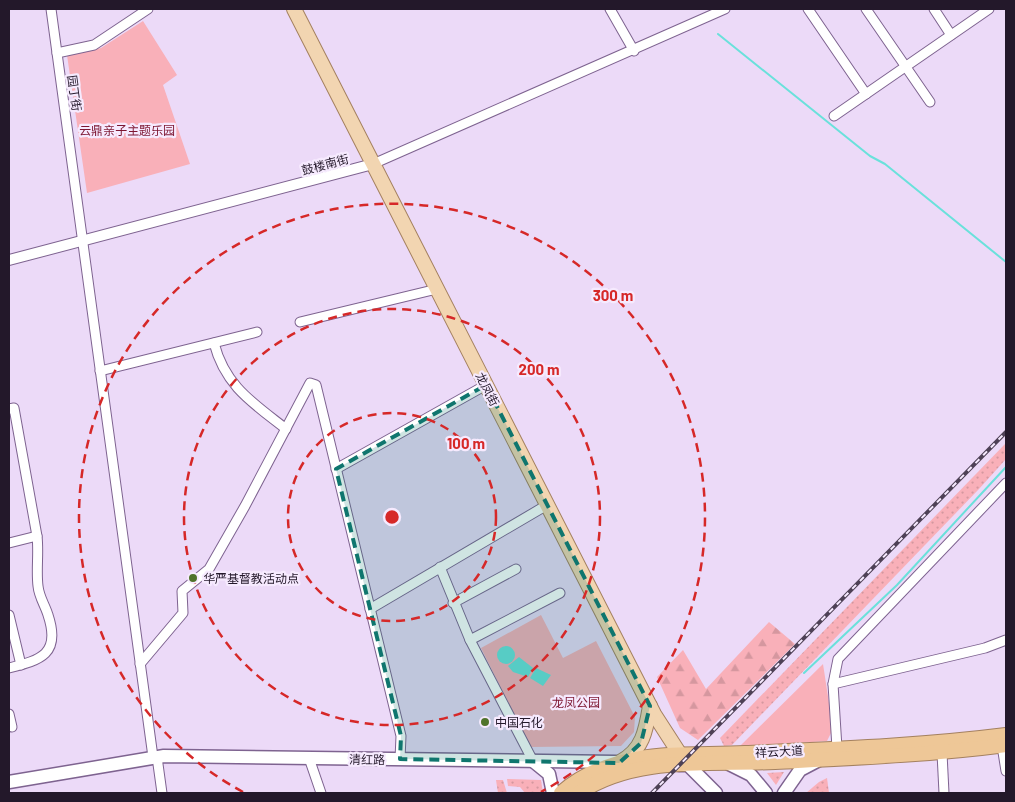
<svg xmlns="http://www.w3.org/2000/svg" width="1015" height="802" viewBox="0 0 1015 802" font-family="Barlow,'Noto Sans SC',sans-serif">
	<defs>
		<pattern id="grass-dots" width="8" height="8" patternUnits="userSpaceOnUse" patternTransform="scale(1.25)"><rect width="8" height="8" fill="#f9b0b9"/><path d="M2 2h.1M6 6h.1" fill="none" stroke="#d5979f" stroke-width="1.8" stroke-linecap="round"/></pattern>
		<pattern id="forest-firs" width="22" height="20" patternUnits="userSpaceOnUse" patternTransform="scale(1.25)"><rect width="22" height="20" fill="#f9b0b9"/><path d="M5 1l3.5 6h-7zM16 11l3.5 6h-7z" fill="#d5979f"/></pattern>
	</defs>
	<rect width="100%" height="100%" fill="#ecdaf8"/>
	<!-- grass -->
	<g fill="url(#grass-dots)">
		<path d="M 1006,443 L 1006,459 L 979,489 L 732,745 L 724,746 L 720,738 Z"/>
		<path d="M 784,772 L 776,785 L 767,773 Z"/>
		<path d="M 827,778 L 829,793 L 806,793 L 819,782 Z"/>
		<path d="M 507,779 L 541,780 L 543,793 L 525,793 L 520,787 L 508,786 Z"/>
		<path d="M 496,780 L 503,780 L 507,793 L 498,793 Z"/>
	</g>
	<!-- forest -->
	<path fill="url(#forest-firs)" d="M 769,622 L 795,644 L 698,740 L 680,728 L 657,677 L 683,650 L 706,689 Z"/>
	<!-- park -->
	<g fill="#f9b0b9">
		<path d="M 143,21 L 177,75 L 163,85 L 190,164 L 87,193 L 67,55 L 101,48 Z"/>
		<path d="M 541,615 L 563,658 L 596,641 L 635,717 L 634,732 L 621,746 L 530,747 L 481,648 Z"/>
		<path d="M 823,664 L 833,729 L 827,741 L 739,747 Z"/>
	</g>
	<!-- water -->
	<g fill="#6ae1db">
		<circle cx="506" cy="655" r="9"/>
		<path d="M 519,657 L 533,668 L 528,677 L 513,672 L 508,666 Z"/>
		<path d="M 536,668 L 551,675 L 543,686 L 530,678 Z"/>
	</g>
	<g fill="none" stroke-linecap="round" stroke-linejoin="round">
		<!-- stream -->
		<g stroke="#6ae1db" stroke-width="2">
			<path d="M 718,34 L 870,156 L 885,164 L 1006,262"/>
			<path d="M 804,673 L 897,585 L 1006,467"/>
		</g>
		<defs>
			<g id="minor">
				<path d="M 51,9 L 153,757"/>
				<path d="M 610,9 L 634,51"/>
				<path d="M 808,9 L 866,94"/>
				<path d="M 866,9 L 930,102"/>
				<path d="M 934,9 L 951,35"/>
				<path d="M 57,53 L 94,45 L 148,9"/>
				<path d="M 834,116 L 989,9"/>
				<path d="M 373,164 L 725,9"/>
				<path d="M 300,322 L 437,289"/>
				<path d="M 214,343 C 225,386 253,403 286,429"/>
				<path d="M 100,371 L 257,332"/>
				<path d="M 9,409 L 14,408 L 37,536 C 39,553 36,570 38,586 C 39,597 45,605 48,615 C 61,654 41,660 9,668"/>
				<path d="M 336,469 L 486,385"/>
				<path d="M 9,543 L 37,536"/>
				<path d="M 440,567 L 470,640 L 533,761"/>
				<path d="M 453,603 L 516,569"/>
				<path d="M 370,609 L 547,505"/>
				<path d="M 9,615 L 21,665"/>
				<path d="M 470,640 L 560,593"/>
				<path d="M 140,664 L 183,613 L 182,591 L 209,569 L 245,506 L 310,383 L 316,385 L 401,736 L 400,759"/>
				<path d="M 833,684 L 985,648 L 1006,640"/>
				<path d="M 9,714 L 12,727"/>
				<path d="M 1002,746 L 1006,771"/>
				<path d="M 837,748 L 833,684 L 838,659 L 1006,483"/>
				<path d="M 942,753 L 944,793"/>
				<path d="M 157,757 L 162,793"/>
				<path d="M 309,758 L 321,793"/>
			</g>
			<path id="tertiary" d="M 9,260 L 373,164"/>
			<g id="secondary">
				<path d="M 533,761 L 549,774 L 553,793"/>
				<path d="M 729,764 L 751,775 L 766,793"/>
				<path d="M 679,765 L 688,765 L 716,793"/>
				<path d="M 9,782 L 164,756 L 616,762"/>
				<path d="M 784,793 L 800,770 L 819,760"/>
			</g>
			<g id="primary">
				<path d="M 294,9 L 654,714 L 685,762"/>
				<path d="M 620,762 C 643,750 646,730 650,706"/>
			</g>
			<g id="trunk">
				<path d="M 561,793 C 581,775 609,764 635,759 C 672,752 709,755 745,753 C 832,749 919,746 1006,735"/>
				<path d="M 579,793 C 635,755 711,765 775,762 C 853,758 929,755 1006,745"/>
			</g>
		</defs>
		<!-- minor casing -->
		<use href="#minor" stroke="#7e6390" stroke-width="11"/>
		<!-- tertiary casing -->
		<use href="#tertiary" stroke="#7e6390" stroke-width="12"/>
		<!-- secondary casing -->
		<use href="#secondary" stroke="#7e6390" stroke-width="15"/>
		<!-- primary casing -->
		<use href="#primary" stroke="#a48160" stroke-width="16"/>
		<!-- trunk casing -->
		<use href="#trunk" stroke="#a48160" stroke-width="16"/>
		<!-- minor -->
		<use href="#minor" stroke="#fff" stroke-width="9"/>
		<!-- tertiary -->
		<use href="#tertiary" stroke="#fff" stroke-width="10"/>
		<!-- secondary -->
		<use href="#secondary" stroke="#fff" stroke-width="12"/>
		<!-- primary -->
		<use href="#primary" stroke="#f2d5b1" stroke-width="14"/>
		<!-- trunk -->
		<use href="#trunk" stroke="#eec797" stroke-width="14"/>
		<defs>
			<path id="rail" d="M 652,793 L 1006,432"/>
		</defs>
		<!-- rail casing -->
		<use href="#rail" stroke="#4e4156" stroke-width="4"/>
		<!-- rail -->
		<use href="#rail" stroke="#f6eafe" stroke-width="2" stroke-dasharray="5.5" stroke-linecap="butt"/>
	</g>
	<!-- marked area -->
	<path fill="#0f766e" fill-opacity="0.2" stroke="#0f766e" stroke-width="4" stroke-dasharray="10 6" stroke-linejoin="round" d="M 486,385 L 650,706 L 641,743 L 619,763 L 400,759 L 401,736 L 336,469 Z"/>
	<!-- distance rings -->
	<g fill="none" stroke="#d62828" stroke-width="2.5" stroke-dasharray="9 6">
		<circle cx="392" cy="517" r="104"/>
		<circle cx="392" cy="517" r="208"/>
		<path d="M243 792A313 313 0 1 1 541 792"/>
	</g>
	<!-- markers -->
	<g fill="#4f732b" stroke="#f6eafe" stroke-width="2">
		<circle cx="193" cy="578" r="5"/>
		<circle cx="485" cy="722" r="5"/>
	</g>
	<g text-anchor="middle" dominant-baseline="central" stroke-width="4.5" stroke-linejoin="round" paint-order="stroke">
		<!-- street labels -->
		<g font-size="12" fill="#23182a" stroke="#f6eafe">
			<text transform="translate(75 93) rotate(82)">园丁街</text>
			<text transform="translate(325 164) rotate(-15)">鼓楼南街</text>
			<text transform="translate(488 389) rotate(63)">龙凤街</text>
			<text transform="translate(779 751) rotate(-3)">祥云大道</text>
			<text transform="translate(367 759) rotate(1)">清红路</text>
		</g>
		<!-- park labels -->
		<g font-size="12" fill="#7d1632" stroke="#f6eafe">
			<text x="127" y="130">云鼎亲子主题乐园</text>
			<text x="576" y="702">龙凤公园</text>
		</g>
		<!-- poi labels -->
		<g font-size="12" fill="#23182a" stroke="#f6eafe" text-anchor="start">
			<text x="203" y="578">华严基督教活动点</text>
			<text x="495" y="722">中国石化</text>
		</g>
	</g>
	<circle cx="392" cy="517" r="8" fill="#d62828" stroke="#f6eafe" stroke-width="2.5"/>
	<g font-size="15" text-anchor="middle" font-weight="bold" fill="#d62828" stroke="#f6eafe" stroke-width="4.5" stroke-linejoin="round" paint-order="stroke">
		<text x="613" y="301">300 m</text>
		<text x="539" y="375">200 m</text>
		<text x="466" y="449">100 m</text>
	</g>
	<!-- border -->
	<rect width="1015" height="802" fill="none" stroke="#23182a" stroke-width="20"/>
</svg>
